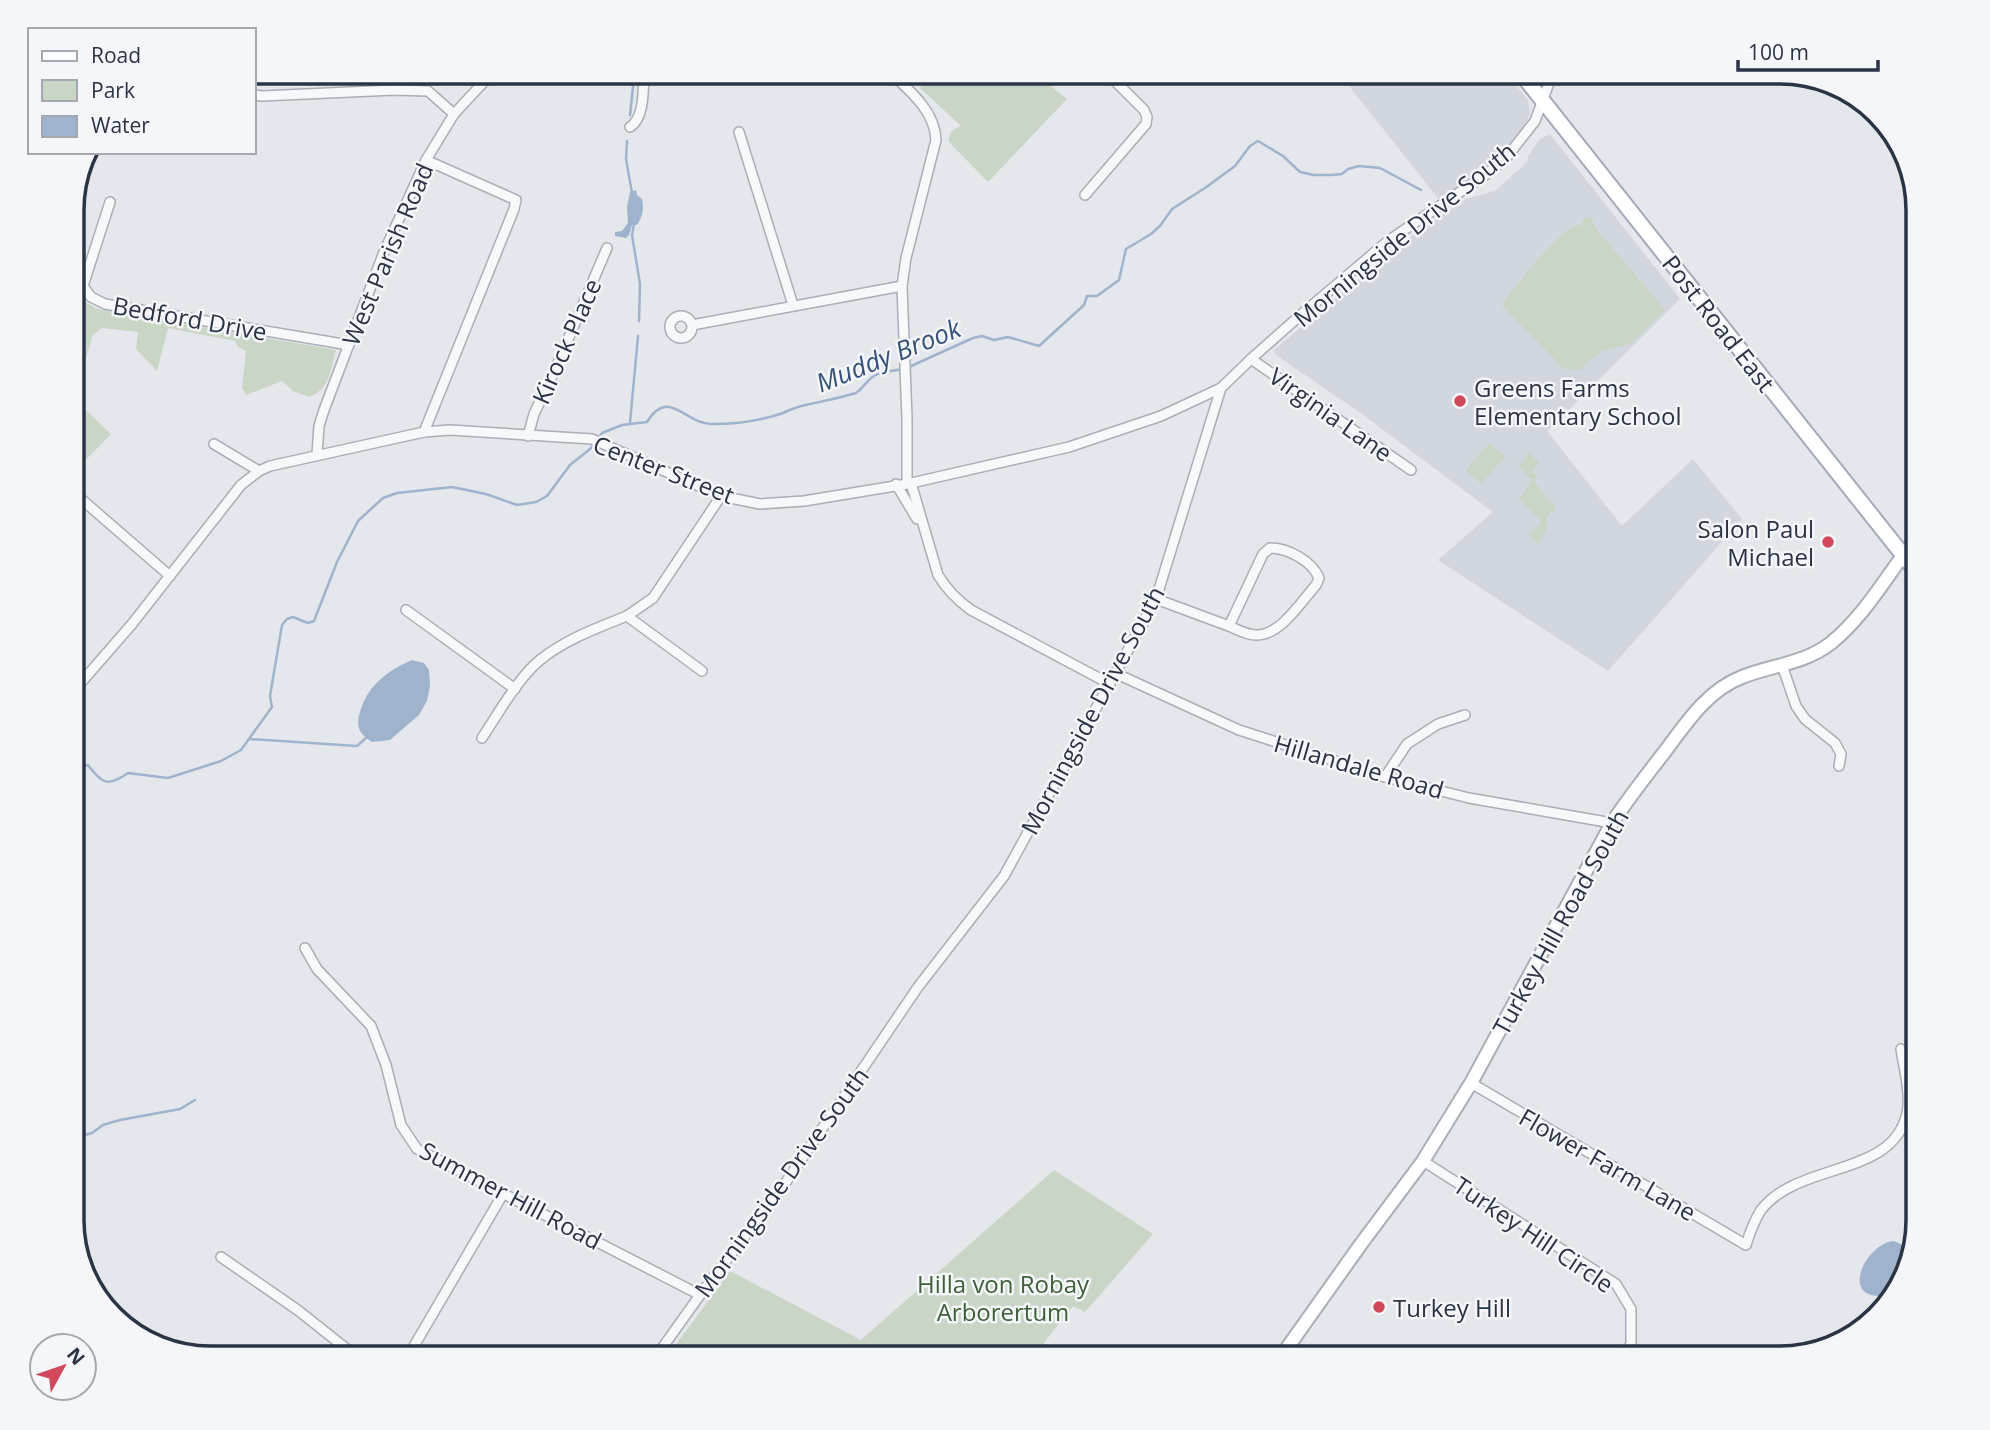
<svg xmlns="http://www.w3.org/2000/svg" width="1990" height="1430" viewBox="0 0 1990 1430" font-family="'Open Sans',sans-serif">
	<rect width="100%" height="100%" fill="#e4e7ec"/>
	<!-- built -->
	<g fill="#d2d6de">
		<path d="M 1338,72 L 1505,72 L 1528,100 L 1530,114 L 1524,126 L 1504,152 L 1482,172 L 1441,202 Z"/>
		<path d="M 1550,134 L 1680,299 L 1547,431 L 1622,526 L 1693,459 L 1742,519 L 1608,671 L 1438,560 L 1493,512 L 1362,414 L 1279,357 L 1273,351 L 1394,249 L 1425,227 L 1466,199 L 1495,191 L 1527,162 L 1528,156 L 1540,139 Z"/>
	</g>
	<!-- green -->
	<g fill="#c9d6c5">
		<path d="M 929,72 L 1034,72 L 1067,99 L 988,182 L 949,142 C 948,133 953,129 961,126 L 920,88 Z"/>
		<path d="M 1585,217 L 1592,219 L 1595,227 L 1665,310 L 1630,344 L 1600,352 L 1580,370 L 1564,369 L 1502,306 C 1514,286 1552,240 1571,228 C 1574,225 1577,226 1581,225 Z"/>
		<path d="M 81,292 L 85,302 L 97,309 L 336,350 C 330,371 330,389 309,397 L 293,391 L 282,381 L 246,395 L 242,388 L 246,351 L 238,347 L 235,341 L 168,328 L 157,371 L 136,349 L 138,332 L 102,328 L 93,335 L 82,371 L 83,407 L 111,434 L 72,474 L 72,293 Z"/>
		<path d="M 1490,443 L 1505,457 L 1481,484 L 1466,470 Z"/>
		<path d="M 1529,453 L 1539,462 L 1533,472 L 1537,476 L 1534,481 L 1544,495 L 1556,507 L 1546,518 C 1549,529 1545,535 1538,544 L 1528,535 L 1540,523 L 1540,520 L 1519,499 L 1532,480 L 1518,466 Z"/>
		<path d="M 1054,1170 L 1153,1234 L 1085,1312 L 1073,1306 L 1032,1358 L 667,1357 L 730,1271 L 861,1340 Z"/>
	</g>
	<!-- water -->
	<g fill="#9fb4cc">
		<path d="M 636,190 L 637,195 L 642,199 C 644,209 643,216 637,225 L 632,225 L 629,235 L 626,238 L 615,236 L 615,232 L 622,231 L 628,223 L 627,207 L 630,192 Z"/>
		<path d="M 412,660 L 424,663 L 429,670 L 430,686 L 427,701 L 419,715 L 390,740 L 372,742 C 358,733 355,725 361,709 C 369,684 389,670 412,660 Z"/>
		<path d="M 1894,1241 L 1905,1246 L 1908,1250 C 1905,1260 1900,1284 1893,1292 C 1890,1296 1883,1297 1878,1296 C 1841,1295 1867,1243 1894,1241 Z"/>
	</g>
	<g fill="none" stroke-linecap="round" stroke-linejoin="round">
		<!-- stream -->
		<g stroke="#9fb4cc" stroke-width="2.5">
			<path d="M 630,115 L 634,77"/>
			<path d="M 627,141 L 626,159 L 632,193"/>
			<path d="M 634,224 L 632,235 L 640,284 L 639,321"/>
			<path d="M 909,367 L 973,338 L 982,336 L 994,340 L 1008,337 L 1039,346 L 1084,305 L 1087,296 L 1097,296 L 1119,280 L 1126,249 L 1151,234 L 1160,226 L 1172,209 L 1205,188 L 1235,166 L 1250,146 L 1258,141 L 1283,156 L 1300,172 L 1314,175 L 1331,175 L 1342,174 L 1348,169 L 1359,166 L 1380,168 L 1421,190"/>
			<path d="M 630,423 L 638,336"/>
			<path d="M 250,739 L 357,746 L 366,738"/>
			<path d="M 72,769 L 88,765 C 102,784 108,787 128,773 L 168,778 L 221,761 L 241,750 L 272,707 L 270,696 L 282,625 L 287,619 L 293,617 L 308,623 L 314,621 L 337,562 L 358,521 L 383,498 L 397,493 L 452,487 L 486,494 L 517,505 L 536,502 L 547,496 L 570,465 L 590,449 L 602,433 L 622,425 L 647,422 C 669,386 686,425 712,424 C 733,424 757,421 777,415 C 784,413 791,409 798,407 C 817,402 837,399 856,393 C 862,389 864,385 869,380 C 878,370 891,372 902,369"/>
			<path d="M 72,1136 L 81,1136 L 92,1133 L 103,1125 L 120,1120 L 180,1109 L 195,1100"/>
		</g>
		<defs>
			<g id="street">
				<path d="M 890,72 C 910,91 935,111 936,140 L 906,258 L 902,286 L 907,419 L 907,484"/>
				<path d="M 902,83 L 914,72"/>
				<path d="M 254,95 L 262,96 L 394,90 L 428,91 L 454,114"/>
				<path d="M 630,127 C 645,118 643,88 644,72"/>
				<path d="M 739,132 L 793,305"/>
				<path d="M 1085,195 L 1146,124 L 1147,117 L 1144,110 L 1106,72"/>
				<path d="M 110,202 L 83,286 L 91,297 L 105,304 L 349,345"/>
				<circle cx="681" cy="327" r="11"/>
				<path d="M 692,325 L 902,286"/>
				<path d="M 1251,359 L 1411,470"/>
				<path d="M 424,432 L 514,209 L 516,200 L 426,160"/>
				<path d="M 528,436 L 534,414 L 558,363 L 607,248"/>
				<path d="M 214,444 L 259,471"/>
				<path d="M 317,454 L 319,426 L 324,410 L 384,252 L 426,160 L 454,114 L 493,72"/>
				<path d="M 911,483 L 938,575 C 947,590 957,600 971,610 L 1110,684"/>
				<path d="M 896,484 L 917,519"/>
				<path d="M 72,491 L 170,576"/>
				<path d="M 1270,548 C 1288,548 1312,561 1319,578 L 1316,585 C 1301,602 1280,636 1256,635 C 1247,635 1238,630 1229,626 L 1263,554 Z"/>
				<path d="M 1156,599 L 1229,626"/>
				<path d="M 406,610 L 515,689"/>
				<path d="M 627,616 L 653,598 L 721,496"/>
				<path d="M 1782,665 L 1796,706 L 1805,719 L 1835,743 L 1841,754 L 1839,766"/>
				<path d="M 1117,674 L 1239,730 L 1385,777 L 1469,798 L 1612,823"/>
				<path d="M 72,693 L 132,624 L 241,485 L 259,471 L 270,466 L 424,432 L 450,430 L 592,439 L 721,496 L 760,504 L 804,501 L 907,484 L 1069,447 L 1161,416 L 1221,388"/>
				<path d="M 482,738 C 498,714 518,678 540,660 C 566,639 597,628 627,616 L 702,671"/>
				<path d="M 1385,777 L 1407,744 L 1438,724 L 1465,715"/>
				<path d="M 305,948 L 317,969 L 371,1026 L 386,1065 L 401,1125 L 417,1149 L 700,1295"/>
				<path d="M 1471,1083 L 1746,1245 C 1750,1232 1754,1221 1761,1210 C 1799,1161 1893,1178 1907,1113 C 1911,1094 1904,1069 1901,1049"/>
				<path d="M 1423,1161 L 1616,1284 L 1631,1309 L 1631,1344 L 1622,1358"/>
				<path d="M 221,1257 L 299,1311 L 358,1358"/>
				<path d="M 407,1358 L 503,1194"/>
				<path d="M 655,1358 L 700,1295 L 786,1182 L 918,987 L 1004,876 L 1156,599 L 1221,388 L 1251,359 L 1296,319 L 1388,241 L 1488,173 L 1506,158 L 1535,121 L 1549,83 L 1555,72"/>
			</g>
			<path id="secondary" d="M 1280,1358 L 1361,1244 L 1423,1161 L 1471,1083 L 1612,823 C 1628,799 1645,777 1663,754 C 1685,725 1706,691 1742,677 C 1772,665 1804,664 1831,643 C 1867,614 1889,571 1918,536"/>
			<path id="primary" d="M 1520,72 L 1918,574"/>
		</defs>
		<!-- street casing -->
		<use href="#street" stroke="#a9aeb7" stroke-width="12"/>
		<!-- secondary casing -->
		<use href="#secondary" stroke="#a9aeb7" stroke-width="16"/>
		<!-- primary casing -->
		<use href="#primary" stroke="#a3abb8" stroke-width="18"/>
		<!-- street -->
		<use href="#street" stroke="#f7f8fa" stroke-width="9"/>
		<!-- secondary -->
		<use href="#secondary" stroke="#fff" stroke-width="12"/>
		<!-- primary -->
		<use href="#primary" stroke="#fff" stroke-width="14"/>
	</g>
	<!-- markers -->
	<g fill="#d1495b" stroke="#f4f6f9" stroke-width="2.5">
		<circle cx="1460" cy="401" r="7"/>
		<circle cx="1828" cy="542" r="7"/>
		<circle cx="1379" cy="1307" r="7"/>
	</g>
	<g text-anchor="middle" dominant-baseline="central" stroke-width="5" stroke-linejoin="round" paint-order="stroke">
		<!-- street labels -->
		<g font-size="24" fill="#2b3445" stroke="#f4f6f9">
			<text transform="translate(1404 234) rotate(-39)">Morningside Drive South</text>
			<text transform="translate(387 254) rotate(-67)">West Parish Road</text>
			<text transform="translate(190 318) rotate(10)">Bedford Drive</text>
			<text transform="translate(1719 323) rotate(52)">Post Road East</text>
			<text transform="translate(566 341) rotate(-66)">Kirock Place</text>
			<text transform="translate(1331 414) rotate(35)">Virginia Lane</text>
			<text transform="translate(664 469) rotate(21)">Center Street</text>
			<text transform="translate(1092 710) rotate(-62)">Morningside Drive South</text>
			<text transform="translate(1359 766) rotate(16)">Hillandale Road</text>
			<text transform="translate(1560 922) rotate(-61)">Turkey Hill Road South</text>
			<text transform="translate(1608 1164) rotate(30)">Flower Farm Lane</text>
			<text transform="translate(781 1182) rotate(-54)">Morningside Drive South</text>
			<text transform="translate(511 1195) rotate(28)">Summer Hill Road</text>
			<text transform="translate(1534 1234) rotate(34)">Turkey Hill Circle</text>
		</g>
		<!-- poi labels -->
		<g font-size="24" fill="#2b3445" stroke="#f4f6f9" text-anchor="start">
			<text x="1474" y="387">Greens Farms<tspan x="1474" dy="28">Elementary School</tspan></text>
			<text x="1814" y="528" text-anchor="end">Salon Paul<tspan x="1814" dy="28">Michael</tspan></text>
			<text x="1393" y="1307">Turkey Hill</text>
		</g>
		<!-- park labels -->
		<g font-size="24" fill="#3f6138" stroke="#f4f6f9">
			<text x="1003" y="1283">Hilla von Robay<tspan x="1003" dy="28">Arborertum</tspan></text>
		</g>
		<!-- water labels -->
		<g font-size="26" font-style="italic" fill="#34527a" stroke="#f4f6f9">
			<text transform="translate(888 355) rotate(-22)">Muddy Brook</text>
		</g>
	</g>
	<!-- crop -->
	<path d="M0 0H1990V1430H0ZM210 84H1780A126 126 0 0 1 1906 210V1220A126 126 0 0 1 1780 1346H210A126 126 0 0 1 84 1220V210A126 126 0 0 1 210 84Z" fill="#f4f6f9" fill-rule="evenodd"/>
	<path fill="none" stroke="#2b3445" stroke-width="3.5" d="M210 84H1780A126 126 0 0 1 1906 210V1220A126 126 0 0 1 1780 1346H210A126 126 0 0 1 84 1220V210A126 126 0 0 1 210 84Z"/>
	<!-- legend -->
	<rect x="28" y="28" width="228" height="126" fill="#f4f6f9" stroke="#a4a8b1" stroke-width="2"/>
	<rect x="42" y="51" width="35" height="10" fill="#ffffff" stroke="#a4a8b1" stroke-width="2"/>
	<text x="91" y="63" font-size="21" fill="#2b3445">Road</text>
	<rect x="42" y="80" width="35" height="21" fill="#c9d6c5" stroke="#a4a8b1" stroke-width="2"/>
	<text x="91" y="98" font-size="21" fill="#2b3445">Park</text>
	<rect x="42" y="116" width="35" height="21" fill="#9fb4cc" stroke="#a4a8b1" stroke-width="2"/>
	<text x="91" y="133" font-size="21" fill="#2b3445">Water</text>
	<!-- north arrow -->
	<g transform="translate(63 1367) rotate(50)"><circle r="33" fill="#f4f6f9" stroke="#a4a8b1" stroke-width="2"/>
	<path d="M0-5L12 26L0 18L-12 26Z" fill="#d1495b"/>
	<text y="-10" font-size="19" font-weight="bold" text-anchor="middle" fill="#2b3445">N</text>
	</g>
	<!-- scale -->
	<path d="M1738 60v10h140v-10" fill="none" stroke="#2b3445" stroke-width="3.5"/>
	<text x="1748" y="60" font-size="21" fill="#2b3445" stroke="#f4f6f9" stroke-width="5" paint-order="stroke">100 m</text>
</svg>
